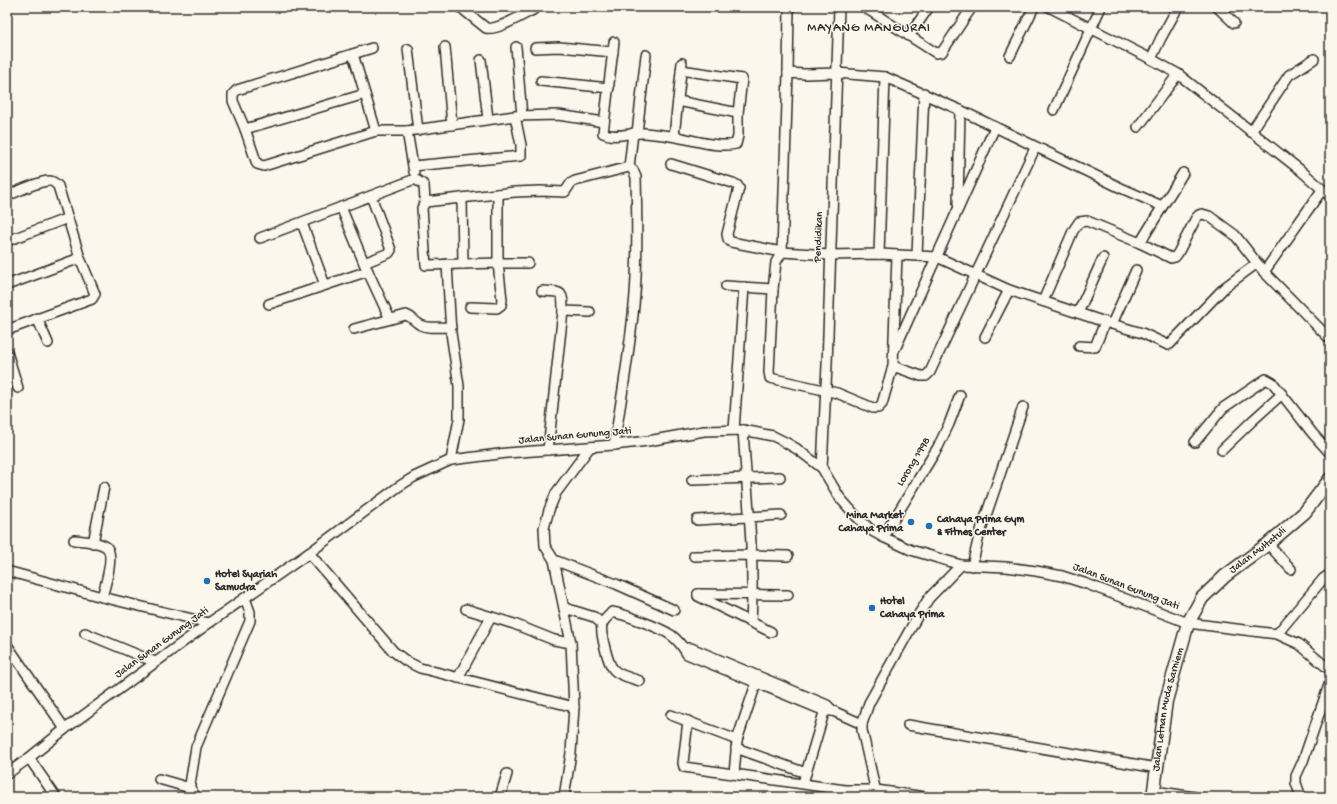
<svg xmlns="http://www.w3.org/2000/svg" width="1337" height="804" viewBox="0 0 1337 804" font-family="'Gochi Hand',sans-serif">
	<rect width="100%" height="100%" fill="#fbf7ec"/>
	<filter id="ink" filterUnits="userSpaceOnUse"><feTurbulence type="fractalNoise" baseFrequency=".025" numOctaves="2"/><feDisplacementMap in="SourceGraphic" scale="8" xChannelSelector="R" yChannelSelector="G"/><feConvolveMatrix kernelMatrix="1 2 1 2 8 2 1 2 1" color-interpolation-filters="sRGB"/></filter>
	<g filter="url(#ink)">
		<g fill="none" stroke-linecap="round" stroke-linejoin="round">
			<defs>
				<g id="minor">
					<path d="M 460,7 L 486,28 C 497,31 522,15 533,10 L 537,7"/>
					<path d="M 864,7 L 936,53 L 942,52 L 972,7"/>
					<path d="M 1049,7 L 1151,59 L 1178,74 L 1299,169 L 1330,196"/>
					<path d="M 1217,7 L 1234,23"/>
					<path d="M 909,36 L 929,7"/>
					<path d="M 614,42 L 603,133 C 615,139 632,132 645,133 C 655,134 666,135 676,137 C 695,140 717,148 736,144 L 738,136 L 738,113 L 742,79 L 681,70"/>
					<path d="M 445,47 L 452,125"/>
					<path d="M 516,47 L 522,116"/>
					<path d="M 372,48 L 237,90 L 233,94 L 233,101 L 245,129 L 257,164 L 264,166 L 376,131 L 407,131 L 515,116 L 558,115 L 604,122"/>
					<path d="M 535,48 L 559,47 L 613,52"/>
					<path d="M 408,49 L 418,130"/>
					<path d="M 353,54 L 376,131"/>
					<path d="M 1010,56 L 1034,7"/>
					<path d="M 1151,59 L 1161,38 L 1178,7"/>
					<path d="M 481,60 L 488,119"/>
					<path d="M 788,73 L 789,7"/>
					<path d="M 541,81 L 609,88"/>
					<path d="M 678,101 L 738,113"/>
					<path d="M 1054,110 L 1101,7"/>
					<path d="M 1138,127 L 1178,74"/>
					<path d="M 245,129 L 365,94"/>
					<path d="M 407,131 L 414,172"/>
					<path d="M 1251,132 L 1289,75 L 1314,59"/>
					<path d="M 637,133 L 646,55"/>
					<path d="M 674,136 L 682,63"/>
					<path d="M 671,164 L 733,183 L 737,185 L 739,188 L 727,234 L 728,239 L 731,242 L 782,252 L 830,255 L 879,254 L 937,257 L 1009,290 L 1105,322 L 1142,333 L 1168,345 L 1170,344 L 1225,287 L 1256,264"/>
					<path d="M 413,166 L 521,156 L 521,145 L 515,116"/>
					<path d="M 629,167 L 633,133"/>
					<path d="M 7,196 C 16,192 41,180 50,181 C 53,181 56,184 58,186 L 80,258 L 95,294 L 92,299 L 7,330"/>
					<path d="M 462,198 L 463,264"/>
					<path d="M 425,202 L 515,192 L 540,191 L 565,192 L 571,183 L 575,181 L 629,167"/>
					<path d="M 958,204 L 960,110"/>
					<path d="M 341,207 L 364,263 L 390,319"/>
					<path d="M 302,223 L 325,285"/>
					<path d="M 260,238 L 415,179 L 424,185 L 425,202 L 422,208 L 426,265 L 498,263 L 528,263"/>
					<path d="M 7,241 L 68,218"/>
					<path d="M 1140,243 L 1183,173"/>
					<path d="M 879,254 L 885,77"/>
					<path d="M 897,255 L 893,366 L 882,404 L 878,408 L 873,408 L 837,393 L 770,378 L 769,372 L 773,289 L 776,262 L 782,252 L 788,73 L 805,74 L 837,73 L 885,77 L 960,110 L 1121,188 L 1162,206"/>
					<path d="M 917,255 L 924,93"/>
					<path d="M 364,263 L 389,253 L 391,250 L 371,196"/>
					<path d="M 447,264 L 451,333 L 459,386 L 459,419 L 451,460"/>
					<path d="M 1264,272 L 1322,190"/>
					<path d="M 7,285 L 80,258"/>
					<path d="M 726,286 L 773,289"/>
					<path d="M 542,291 C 562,292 563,290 563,311"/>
					<path d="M 1043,301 L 1073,231 L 1079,222 L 1087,221 L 1140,243 L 1171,258 L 1175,257 L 1178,253 L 1196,218 L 1199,215 L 1202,214 L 1209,216 L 1235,235 L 1264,272 L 1330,339"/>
					<path d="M 269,304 L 368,271"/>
					<path d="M 470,307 L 497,308 L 501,305 L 502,300 L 498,263 L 498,194"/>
					<path d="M 1078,313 L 1103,258"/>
					<path d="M 37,318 L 48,343"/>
					<path d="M 1112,324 L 1136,270"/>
					<path d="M 354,329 L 406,315 C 412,317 414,321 419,324 C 425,329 443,327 451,327"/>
					<path d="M 985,337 L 1009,290"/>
					<path d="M 1079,346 L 1095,347 L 1105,322"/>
					<path d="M 896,347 L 995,127"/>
					<path d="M 7,352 L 18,388"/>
					<path d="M 893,366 L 921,376 L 926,376 L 930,372 L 1035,148"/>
					<path d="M 734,430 L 744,287"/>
					<path d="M 743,430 C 747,494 755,558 751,622"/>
					<path d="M 1195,442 L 1223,408 L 1266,379 L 1273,383 L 1313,434 L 1330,453"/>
					<path d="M 614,445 C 622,395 631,345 635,294 C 638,255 637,216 636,177 L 633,170 L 629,167"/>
					<path d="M 548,450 L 563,311 L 590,312"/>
					<path d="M 1222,450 L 1252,421 L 1282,394"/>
					<path d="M 822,468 L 827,365 L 839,7"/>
					<path d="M 692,480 L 780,477"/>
					<path d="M 697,520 L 781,515"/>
					<path d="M 883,537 L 938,447 L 949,424 L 960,395"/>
					<path d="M 74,540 C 83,541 96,541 105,546 C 116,552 105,586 102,597"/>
					<path d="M 93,543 L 104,487"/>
					<path d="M 1268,544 L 1291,569"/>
					<path d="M 309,553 L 393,651 L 406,661 L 420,668 L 574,707"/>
					<path d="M 694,556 L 752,555 L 788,556"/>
					<path d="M 554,560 L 616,584 L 674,610"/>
					<path d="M 972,566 L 979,536 L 1023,407"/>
					<path d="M 7,571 L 102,597 L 209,623"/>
					<path d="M 698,594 L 788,595"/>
					<path d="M 698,594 L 698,596 L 771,632"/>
					<path d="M 565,608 L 594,617 L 602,624"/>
					<path d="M 466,609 L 514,624 L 554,640 L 571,643"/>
					<path d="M 85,633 L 155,662"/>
					<path d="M 1277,634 L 1323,579 L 1330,574"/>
					<path d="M 7,645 L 65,729"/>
					<path d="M 684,648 L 691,648 L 827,705 L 833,711 L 862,724"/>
					<path d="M 458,678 L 491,617"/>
					<path d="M 640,681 C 632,678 620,676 614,670 C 608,665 600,632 602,625 C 603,620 609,616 612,612 C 624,614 661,628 671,635 C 678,640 683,647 687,654 L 825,711 L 833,711"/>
					<path d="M 671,715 L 737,740"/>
					<path d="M 688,721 L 683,763 L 684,767 L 845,790 L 876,790 L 925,797"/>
					<path d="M 908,725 L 1157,768"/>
					<path d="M 736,748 L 806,773"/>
					<path d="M 29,758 L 56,797"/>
					<path d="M 7,774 L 29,758 L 65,729 L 209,623 L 309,553 L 398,487 L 414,477 L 451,460 L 507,453 L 614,445 L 648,441 L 704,431 L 743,430 L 773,436 L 785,442 L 797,449 L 822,468 L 840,498 L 856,516 L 872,531 L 883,537 L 911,550 L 961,565 L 1006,567 L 1036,571 L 1062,576 L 1087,584 L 1188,623 L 1277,634 L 1299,644 L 1330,670"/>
					<path d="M 734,774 L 737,740 L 758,678"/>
					<path d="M 159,779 L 190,788 L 196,797"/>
					<path d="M 803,783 L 826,706"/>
					<path d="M 1154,791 L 1195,797"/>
					<path d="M 188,797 L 196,747 L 250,621 L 250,612 L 245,598"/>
					<path d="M 500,797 L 507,774"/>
					<path d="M 564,797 L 571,753 L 574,707 L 571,643 L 554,560 L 545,546 L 544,528 L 549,510 L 556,493 L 590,447"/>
					<path d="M 877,797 L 862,730 L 862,724 L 869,703 L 917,617 L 929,598 L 961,565"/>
					<path d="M 1301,797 L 1296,783 L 1296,776 L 1303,761 L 1330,682"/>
				</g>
				<g id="major">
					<path id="s1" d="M 1153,797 L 1166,701 L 1188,623 L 1202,598 L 1225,576 L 1268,544 L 1305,512 L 1330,479"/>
				</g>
			</defs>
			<!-- minor casing -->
			<use href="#minor" stroke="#2b2b2b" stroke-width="12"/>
			<!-- major casing -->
			<use href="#major" stroke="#2b2b2b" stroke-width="15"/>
			<!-- minor -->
			<use href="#minor" stroke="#fbf7ec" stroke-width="9"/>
			<!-- major -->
			<use href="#major" stroke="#fbf7ec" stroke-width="12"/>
		</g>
	</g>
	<!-- markers -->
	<g fill="#1f6fb2" stroke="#fbf7ec" stroke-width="1.5">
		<circle cx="911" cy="522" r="4"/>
		<circle cx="929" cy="526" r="4"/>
		<circle cx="207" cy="581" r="4"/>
		<circle cx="872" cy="608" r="4"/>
	</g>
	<g text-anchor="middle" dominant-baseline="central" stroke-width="3" stroke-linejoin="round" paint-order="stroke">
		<!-- street labels -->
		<g font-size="11" fill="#2b2b2b" stroke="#fbf7ec">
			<text transform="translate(819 237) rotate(-88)">Pendidikan</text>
			<text transform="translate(575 436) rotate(-5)">Jalan Sunan Gunung Jati</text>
			<text transform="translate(914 462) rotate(-59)">Lorong 1998</text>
			<text stroke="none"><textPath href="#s1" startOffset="280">Jalan Multatuli</textPath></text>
			<text transform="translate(1126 587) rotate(21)">Jalan Sunan Gunung Jati</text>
			<text transform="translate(162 643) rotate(-36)">Jalan Sunan Gunung Jati</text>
			<text stroke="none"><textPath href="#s1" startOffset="89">Jalan Letnan Muda Sarniem</textPath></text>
		</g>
		<!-- poi labels -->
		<g font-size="11" font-weight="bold" fill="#2b2b2b" stroke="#fbf7ec" text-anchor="start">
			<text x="903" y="516" text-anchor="end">Mina Market<tspan x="903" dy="13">Cahaya Prima</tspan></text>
			<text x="937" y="520">Cahaya Prima Gym<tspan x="937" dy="13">&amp; Fitnes Center</tspan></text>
			<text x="215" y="575">Hotel Syariah<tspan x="215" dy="13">Samudra</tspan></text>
			<text x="880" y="602">Hotel<tspan x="880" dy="13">Cahaya Prima</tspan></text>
		</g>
		<!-- quarter labels -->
		<g font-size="13" letter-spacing="1" fill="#2b2b2b" stroke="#fbf7ec">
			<text x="869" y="28">MAYANG MANGURAI</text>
		</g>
	</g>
	<!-- margin -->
	<rect width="1337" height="804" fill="none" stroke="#fbf7ec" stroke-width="24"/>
	<rect x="12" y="12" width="1313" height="780" fill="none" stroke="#2b2b2b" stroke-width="1.5" filter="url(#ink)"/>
</svg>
